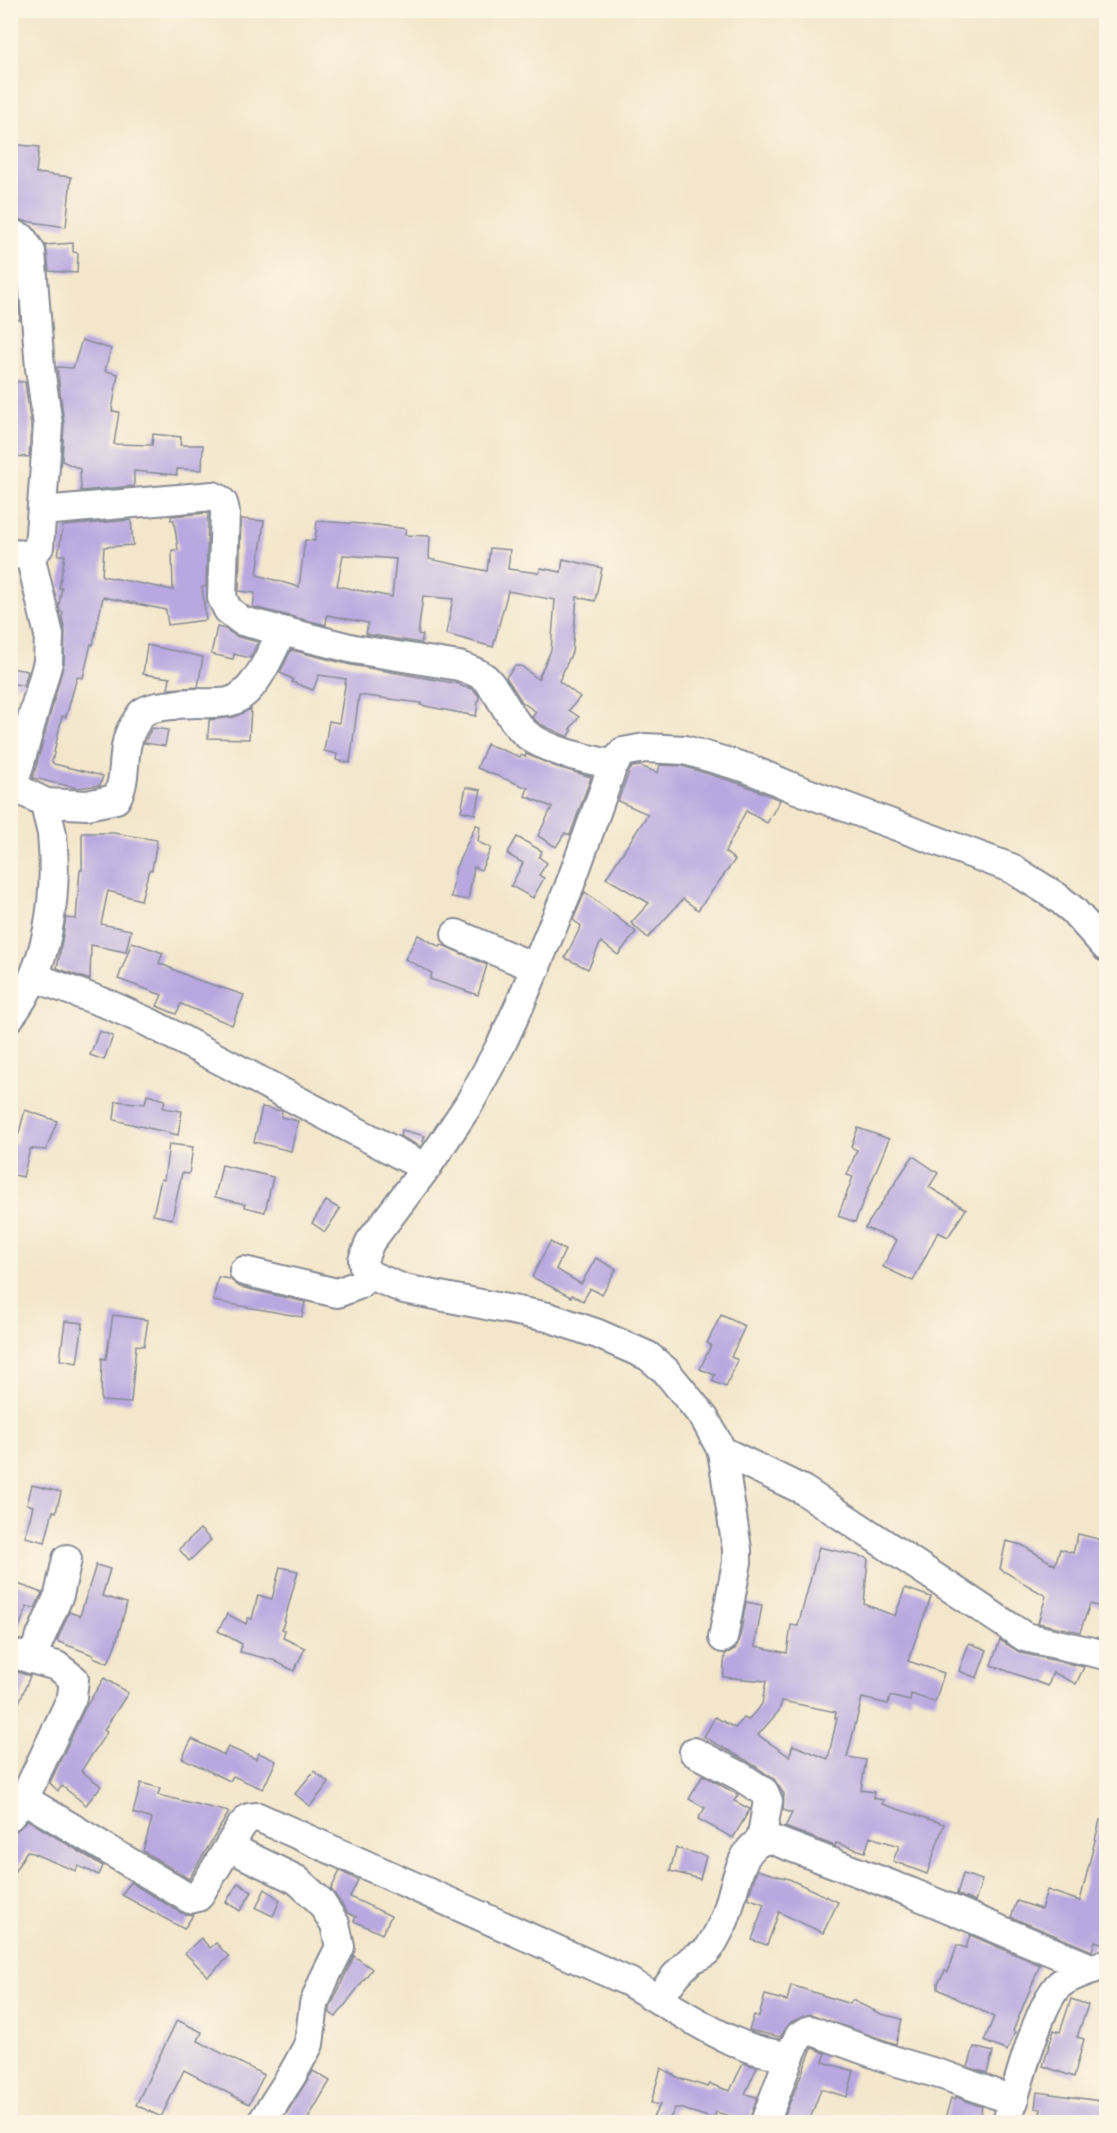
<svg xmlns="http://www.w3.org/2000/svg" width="1117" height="2133" viewBox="0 0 1117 2133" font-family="'Comic Neue',sans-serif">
	<rect width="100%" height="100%" fill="#fcf5e5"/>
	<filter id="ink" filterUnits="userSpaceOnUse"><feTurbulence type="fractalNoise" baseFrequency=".0167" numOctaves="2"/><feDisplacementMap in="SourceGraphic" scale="12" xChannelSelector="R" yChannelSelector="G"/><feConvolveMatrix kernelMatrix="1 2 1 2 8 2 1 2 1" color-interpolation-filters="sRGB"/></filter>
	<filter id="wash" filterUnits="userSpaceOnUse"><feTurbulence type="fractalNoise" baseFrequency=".008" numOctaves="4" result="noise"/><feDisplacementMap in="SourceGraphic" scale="24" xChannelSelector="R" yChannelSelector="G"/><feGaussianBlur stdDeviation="1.35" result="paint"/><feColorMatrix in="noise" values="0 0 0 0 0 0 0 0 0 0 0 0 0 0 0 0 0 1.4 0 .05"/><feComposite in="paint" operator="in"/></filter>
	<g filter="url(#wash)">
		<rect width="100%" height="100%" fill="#f3e6cb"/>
		<g id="blocks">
			<!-- building -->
			<g fill="#b8a7e0" fill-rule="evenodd">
				<path d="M 10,144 L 39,147 L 36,173 L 71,177 L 66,227 L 25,221 L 10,217 Z"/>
				<path d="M 73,243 L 73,252 L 78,253 L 77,273 L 49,271 L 46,245 Z"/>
				<path d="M 10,273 L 16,273 L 20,320 L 10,319 Z"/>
				<path d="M 82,340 L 111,349 L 105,371 L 118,374 L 112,411 L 119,412 L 114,444 L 152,445 L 153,434 L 181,437 L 180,445 L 203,445 L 202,470 L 177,469 L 177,475 L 134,471 L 134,486 L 81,491 L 80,469 L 62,461 L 64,423 L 57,367 L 73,368 Z"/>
				<path d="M 10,381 L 25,382 L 31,426 L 29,457 L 10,456 Z"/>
				<path d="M 208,513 L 206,587 L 202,587 L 206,620 L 168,625 L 166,610 L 103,597 L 93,645 L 91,644 L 83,678 L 77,677 L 66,717 L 62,716 L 52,762 L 54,764 L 103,776 L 100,785 L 77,788 L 33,778 L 64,663 L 65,631 L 62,618 L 63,612 L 60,612 L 59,605 L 62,588 L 59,588 L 65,555 L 58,555 L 63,526 L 131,520 L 133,545 L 104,547 L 102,576 L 173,590 L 172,550 L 178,550 L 174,520 L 171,520 L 171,516 Z"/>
				<path d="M 241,519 L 264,521 L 257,575 L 299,587 L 305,540 L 315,541 L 317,521 L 378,525 L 406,529 L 405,535 L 430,536 L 429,559 L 487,571 L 490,548 L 510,550 L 508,569 L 539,573 L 540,568 L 561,572 L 563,559 L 602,568 L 595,601 L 577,597 L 572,652 L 559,681 L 580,697 L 569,710 L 579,717 L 570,729 L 572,731 L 568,737 L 540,724 L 532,717 L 536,712 L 522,702 L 506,677 L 515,666 L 521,666 L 538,679 L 551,650 L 555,600 L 508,591 L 493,647 L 446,634 L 453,599 L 423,596 L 418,634 L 423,635 L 421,643 L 366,634 L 368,623 L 327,615 L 326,625 L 253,607 L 255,593 L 239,591 ZM 343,555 L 396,559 L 392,597 L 337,586 Z"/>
				<path d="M 217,627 L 225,629 L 238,637 L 258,642 L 250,658 L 234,654 L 233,659 L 211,654 Z"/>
				<path d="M 147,645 L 203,657 L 198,687 L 168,689 L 170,678 L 143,674 Z"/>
				<path d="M 291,650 L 351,665 L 460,684 L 461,686 L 473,689 L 479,696 L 476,716 L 420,705 L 421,703 L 359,695 L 350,763 L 336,760 L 337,754 L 324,751 L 329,721 L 339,723 L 346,679 L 319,675 L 313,690 L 292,682 L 293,679 L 280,673 Z"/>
				<path d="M 10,668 L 28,671 L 24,686 L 10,683 Z"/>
				<path d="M 251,709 L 249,739 L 208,738 L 209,720 L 234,717 Z"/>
				<path d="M 152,728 L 168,730 L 165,746 L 144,743 Z"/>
				<path d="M 487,744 L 520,757 L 521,755 L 525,757 L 526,754 L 554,766 L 591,777 L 570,835 L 565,833 L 556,847 L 538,836 L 552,807 L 525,796 L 528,788 L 477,768 Z"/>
				<path d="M 660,765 L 682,766 L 741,784 L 780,800 L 767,823 L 746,811 L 725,852 L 735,860 L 698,910 L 683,899 L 648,938 L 631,923 L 649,903 L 606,878 L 648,814 L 618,801 L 629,772 L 632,767 L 640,766 L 658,773 Z"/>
				<path d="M 466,787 L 481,790 L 475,814 L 461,811 Z"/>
				<path d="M 476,825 L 480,826 L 478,842 L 491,848 L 481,870 L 474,867 L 468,900 L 451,897 L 456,867 Z"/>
				<path d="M 82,833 L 114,833 L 157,840 L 152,870 L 149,870 L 141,900 L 108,891 L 101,924 L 131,930 L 126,952 L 91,945 L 90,980 L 57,968 L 66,918 L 76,919 L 80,870 L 82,870 Z"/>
				<path d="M 517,837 L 542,851 L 539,857 L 547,863 L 539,875 L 544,878 L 533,898 L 511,886 L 523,863 L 507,854 Z"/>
				<path d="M 585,892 L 636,932 L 618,955 L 601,942 L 588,969 L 565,958 L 581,926 L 573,920 Z"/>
				<path d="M 418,935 L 440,947 L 441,945 L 445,946 L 487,965 L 478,995 L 430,979 L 432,973 L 405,959 Z"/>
				<path d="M 132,942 L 163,953 L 159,963 L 195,979 L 244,995 L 232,1025 L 181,1004 L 176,1014 L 157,1006 L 162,995 L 118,979 Z"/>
				<path d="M 99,1031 L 113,1036 L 104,1060 L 90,1055 Z"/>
				<path d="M 147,1095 L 165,1100 L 163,1108 L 182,1111 L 178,1135 L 114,1120 L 116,1101 L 145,1104 Z"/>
				<path d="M 262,1107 L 282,1111 L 281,1117 L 298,1121 L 291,1151 L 254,1142 Z"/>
				<path d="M 25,1110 L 57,1121 L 46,1150 L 30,1149 L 23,1177 L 10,1174 L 10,1143 L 16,1144 Z"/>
				<path d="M 858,1128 L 889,1139 L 855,1222 L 838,1216 L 853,1177 L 847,1175 L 857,1150 L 851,1147 Z"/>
				<path d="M 402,1130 L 425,1136 L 421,1147 L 400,1136 Z"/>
				<path d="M 169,1144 L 193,1147 L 189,1174 L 182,1173 L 172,1219 L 153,1215 L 161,1179 L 164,1180 Z"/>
				<path d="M 913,1156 L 938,1173 L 929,1187 L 966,1209 L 948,1237 L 938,1232 L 913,1281 L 883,1267 L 897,1240 L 865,1228 Z"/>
				<path d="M 222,1165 L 273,1177 L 265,1212 L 245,1207 L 245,1204 L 215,1197 Z"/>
				<path d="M 326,1201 L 340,1209 L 325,1232 L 312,1223 Z"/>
				<path d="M 550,1242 L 565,1250 L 556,1269 L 581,1284 L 596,1258 L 616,1269 L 602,1294 L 589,1288 L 590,1289 L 583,1301 L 572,1295 L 571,1297 L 532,1277 Z"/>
				<path d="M 218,1277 L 230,1279 L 240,1287 L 305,1302 L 302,1317 L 213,1301 Z"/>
				<path d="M 113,1315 L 148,1320 L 144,1346 L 136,1345 L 131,1403 L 101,1401 L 102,1358 L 106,1359 Z"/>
				<path d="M 721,1315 L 745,1326 L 731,1357 L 738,1360 L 726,1387 L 712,1381 L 715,1375 L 700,1369 L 711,1345 L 707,1343 Z"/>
				<path d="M 65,1321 L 83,1323 L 77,1363 L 60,1360 Z"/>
				<path d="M 32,1485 L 61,1492 L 56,1512 L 53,1511 L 45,1542 L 25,1537 L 33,1506 L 27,1504 Z"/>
				<path d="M 200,1529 L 211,1540 L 189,1561 L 179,1549 Z"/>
				<path d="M 1078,1534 L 1107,1541 L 1107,1591 L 1102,1607 L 1090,1604 L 1080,1632 L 1038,1623 L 1046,1596 L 1000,1569 L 1006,1541 L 1022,1545 L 1055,1565 L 1060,1549 L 1073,1553 Z"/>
				<path d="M 819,1547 L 868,1558 L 864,1604 L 895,1616 L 905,1588 L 931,1597 L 908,1661 L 944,1673 L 935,1702 L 911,1694 L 910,1701 L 890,1696 L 888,1704 L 862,1698 L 847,1757 L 866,1760 L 861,1790 L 874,1792 L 873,1798 L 883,1800 L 882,1804 L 944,1824 L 927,1874 L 893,1861 L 899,1846 L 870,1837 L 865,1852 L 836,1843 L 835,1846 L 785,1827 L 792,1813 L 783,1810 L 784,1794 L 774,1779 L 749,1762 L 704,1737 L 715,1717 L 735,1728 L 744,1718 L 748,1720 L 762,1704 L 766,1681 L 723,1677 L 725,1654 L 735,1649 L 739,1642 L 746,1602 L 762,1605 L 755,1646 L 787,1653 L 791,1625 L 798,1626 ZM 782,1701 L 836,1712 L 835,1718 L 837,1718 L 828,1759 L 793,1745 L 789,1756 L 758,1735 L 779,1711 Z"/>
				<path d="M 96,1565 L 110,1569 L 102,1596 L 127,1603 L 116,1643 L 108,1663 L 93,1657 L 93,1655 L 57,1641 L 69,1612 L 80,1616 Z"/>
				<path d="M 280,1567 L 298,1571 L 282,1629 L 285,1630 L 283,1638 L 305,1648 L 294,1671 L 273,1660 L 240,1652 L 242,1644 L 218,1631 L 227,1614 L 246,1624 L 248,1618 L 252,1619 L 258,1595 L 272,1599 Z"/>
				<path d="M 10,1581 L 42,1593 L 35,1608 L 27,1607 L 15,1637 L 10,1637 Z"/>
				<path d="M 1000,1640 L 1021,1653 L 1084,1667 L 1076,1684 L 1053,1672 L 1048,1686 L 991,1665 Z"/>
				<path d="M 969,1643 L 987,1650 L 977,1678 L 959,1671 Z"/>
				<path d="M 14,1671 L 30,1676 L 11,1722 L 10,1679 Z"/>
				<path d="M 104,1678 L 128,1693 L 104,1730 L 107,1732 L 81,1771 L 101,1786 L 86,1805 L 62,1786 L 58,1791 L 50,1783 L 85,1708 Z"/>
				<path d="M 192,1739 L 224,1755 L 228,1747 L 256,1759 L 259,1753 L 276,1761 L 263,1789 L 233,1776 L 230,1781 L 182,1758 Z"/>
				<path d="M 314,1771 L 329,1783 L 310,1806 L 295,1794 Z"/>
				<path d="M 703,1775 L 738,1795 L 734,1801 L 750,1809 L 733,1838 L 698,1819 L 705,1808 L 689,1799 Z"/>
				<path d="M 141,1783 L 160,1788 L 158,1795 L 229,1812 L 189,1879 L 143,1851 L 152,1819 L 133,1813 Z"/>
				<path d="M 28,1820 L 103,1866 L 99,1875 L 78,1866 L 76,1871 L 27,1851 L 10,1879 L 10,1832 L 16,1831 Z"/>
				<path d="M 1100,1820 L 1107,1821 L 1107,1945 L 1095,1941 L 1092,1951 L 1011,1917 L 1017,1901 L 1041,1909 L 1047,1890 L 1080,1901 Z"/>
				<path d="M 676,1848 L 706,1856 L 700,1879 L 670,1871 Z"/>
				<path d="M 757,1870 L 789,1879 L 838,1902 L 823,1933 L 779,1912 L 767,1945 L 752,1940 L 764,1904 L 748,1898 Z"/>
				<path d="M 340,1871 L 358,1880 L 350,1897 L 391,1916 L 382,1934 L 354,1921 L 356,1917 L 348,1913 L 331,1889 Z"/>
				<path d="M 963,1874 L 982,1880 L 975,1902 L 957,1894 Z"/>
				<path d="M 130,1882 L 181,1913 L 193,1915 L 184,1929 L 122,1895 Z"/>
				<path d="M 238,1883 L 252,1892 L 240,1911 L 226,1902 Z"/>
				<path d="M 265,1889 L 280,1900 L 273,1916 L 256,1908 Z"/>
				<path d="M 970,1935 L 1040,1965 L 1013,2031 L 1015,2032 L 1007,2051 L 984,2041 L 994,2017 L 938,1989 L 938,1983 L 945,1971 L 948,1972 L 957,1945 L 966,1948 Z"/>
				<path d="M 201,1938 L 210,1948 L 216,1943 L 229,1957 L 208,1976 L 185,1953 Z"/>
				<path d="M 354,1956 L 372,1969 L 336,2017 L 330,2013 L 330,2008 Z"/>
				<path d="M 791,1985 L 850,2004 L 852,2000 L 881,2014 L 902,2019 L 896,2044 L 809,2014 L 791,2022 L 780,2037 L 749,2030 L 754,2015 L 759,2017 L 765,1995 L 787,2001 Z"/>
				<path d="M 1071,1999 L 1088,2005 L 1077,2037 L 1084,2039 L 1074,2077 L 1043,2066 L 1054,2030 L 1060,2032 Z"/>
				<path d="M 177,2020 L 202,2032 L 198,2041 L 264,2075 L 249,2104 L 184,2070 L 161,2117 L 136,2105 Z"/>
				<path d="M 974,2047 L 993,2052 L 987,2073 L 968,2067 Z"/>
				<path d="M 812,2048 L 826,2053 L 823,2062 L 854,2071 L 847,2097 L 821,2089 L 809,2122 L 782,2122 Z"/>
				<path d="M 743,2063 L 757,2067 L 745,2094 L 757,2097 L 749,2122 L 716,2112 L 714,2119 L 680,2108 L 675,2108 L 668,2122 L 650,2122 L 660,2105 L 651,2103 L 661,2068 L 679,2078 L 708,2087 L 710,2084 L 730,2091 Z"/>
				<path d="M 313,2071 L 330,2081 L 306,2122 L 281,2122 Z"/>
				<path d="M 1037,2092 L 1107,2102 L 1107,2122 L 1038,2122 L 1041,2109 L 1035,2108 Z"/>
				<path d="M 956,2097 L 982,2107 L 978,2122 L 944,2122 L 951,2098 L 955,2100 Z"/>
			</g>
		</g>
	</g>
	<g filter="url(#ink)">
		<use href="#blocks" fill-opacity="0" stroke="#878a94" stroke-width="1.5"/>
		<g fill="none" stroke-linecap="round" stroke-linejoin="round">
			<defs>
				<g id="minor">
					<path d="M 10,233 L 22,238 L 31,252 L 40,368 L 48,425 L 39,547 L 30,555 L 10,554"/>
					<path d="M 42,511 L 213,496 C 223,500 224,503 225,513 L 222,598 L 228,610 L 242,621 L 354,649 L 459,666 C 468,669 478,672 485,678 C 503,695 509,722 530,737 C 554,753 585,758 613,765"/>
					<path d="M 10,785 L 46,803 C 46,814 50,823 52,834 C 58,895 49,967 10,1017"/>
					<path d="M 13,787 L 48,662 L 49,635 L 30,555"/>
					<path d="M 46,803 L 87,805 L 116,799 C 129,777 119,749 134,725 C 137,721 139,716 142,713 C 150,707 163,706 173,705 C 191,701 210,705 228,702 C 254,697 271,653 282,631"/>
					<path d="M 456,934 L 536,968"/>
					<path d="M 1106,947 L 1073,910 L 1057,897 L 1011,868 L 794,788 L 747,768 L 685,750 L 645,748 L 623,752 L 613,765 L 568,890 L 520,1004 L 502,1043 L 469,1104 L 426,1168 L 370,1242 L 363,1260 L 364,1267 L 370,1275 L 404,1289 L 548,1317 L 598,1334 L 648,1356 L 666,1371 L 705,1419 L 722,1451 L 803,1490 L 1025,1637 L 1106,1655"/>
					<path d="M 34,977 L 110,1005 L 150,1023 L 426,1168"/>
					<path d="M 244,1271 L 337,1293 L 358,1285 L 370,1275"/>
					<path d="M 722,1451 L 737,1549 L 737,1562 L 723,1638"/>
					<path d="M 10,1653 L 57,1666 L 74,1679 L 72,1697 L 24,1799 L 10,1816"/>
					<path d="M 31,1659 L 59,1595 L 67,1559"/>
					<path d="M 694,1752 L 740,1776 L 764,1792 L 768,1801 L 761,1840"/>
					<path d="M 24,1799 L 190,1899 L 198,1897 L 242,1825 L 249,1818 L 258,1817 L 629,1982 L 659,2000 C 667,1986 678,1971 691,1960 C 695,1957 702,1955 707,1951 C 713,1944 719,1931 723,1923 C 735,1899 736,1842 770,1839 L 910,1892 L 1093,1969"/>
					<path d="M 229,1847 L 297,1880 L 320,1901 L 335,1924 L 340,1947 L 325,1977 L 314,2004 L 309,2044 L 292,2075 L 262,2122"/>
					<path d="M 659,2000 C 698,2022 743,2055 790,2055 L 799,2036 L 810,2030 L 898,2062 L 946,2076 L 1014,2101"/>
					<path d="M 765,2122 L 790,2055"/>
					<path d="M 1007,2122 C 1016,2092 1038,2003 1060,1984 C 1071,1975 1089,1971 1102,1965"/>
				</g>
			</defs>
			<!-- minor casing -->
			<use href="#minor" stroke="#878a94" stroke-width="32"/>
			<!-- minor -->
			<use href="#minor" stroke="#fff" stroke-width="28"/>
		</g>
	</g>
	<!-- margin -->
	<rect width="1117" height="2133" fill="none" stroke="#fcf5e5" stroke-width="36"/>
</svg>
